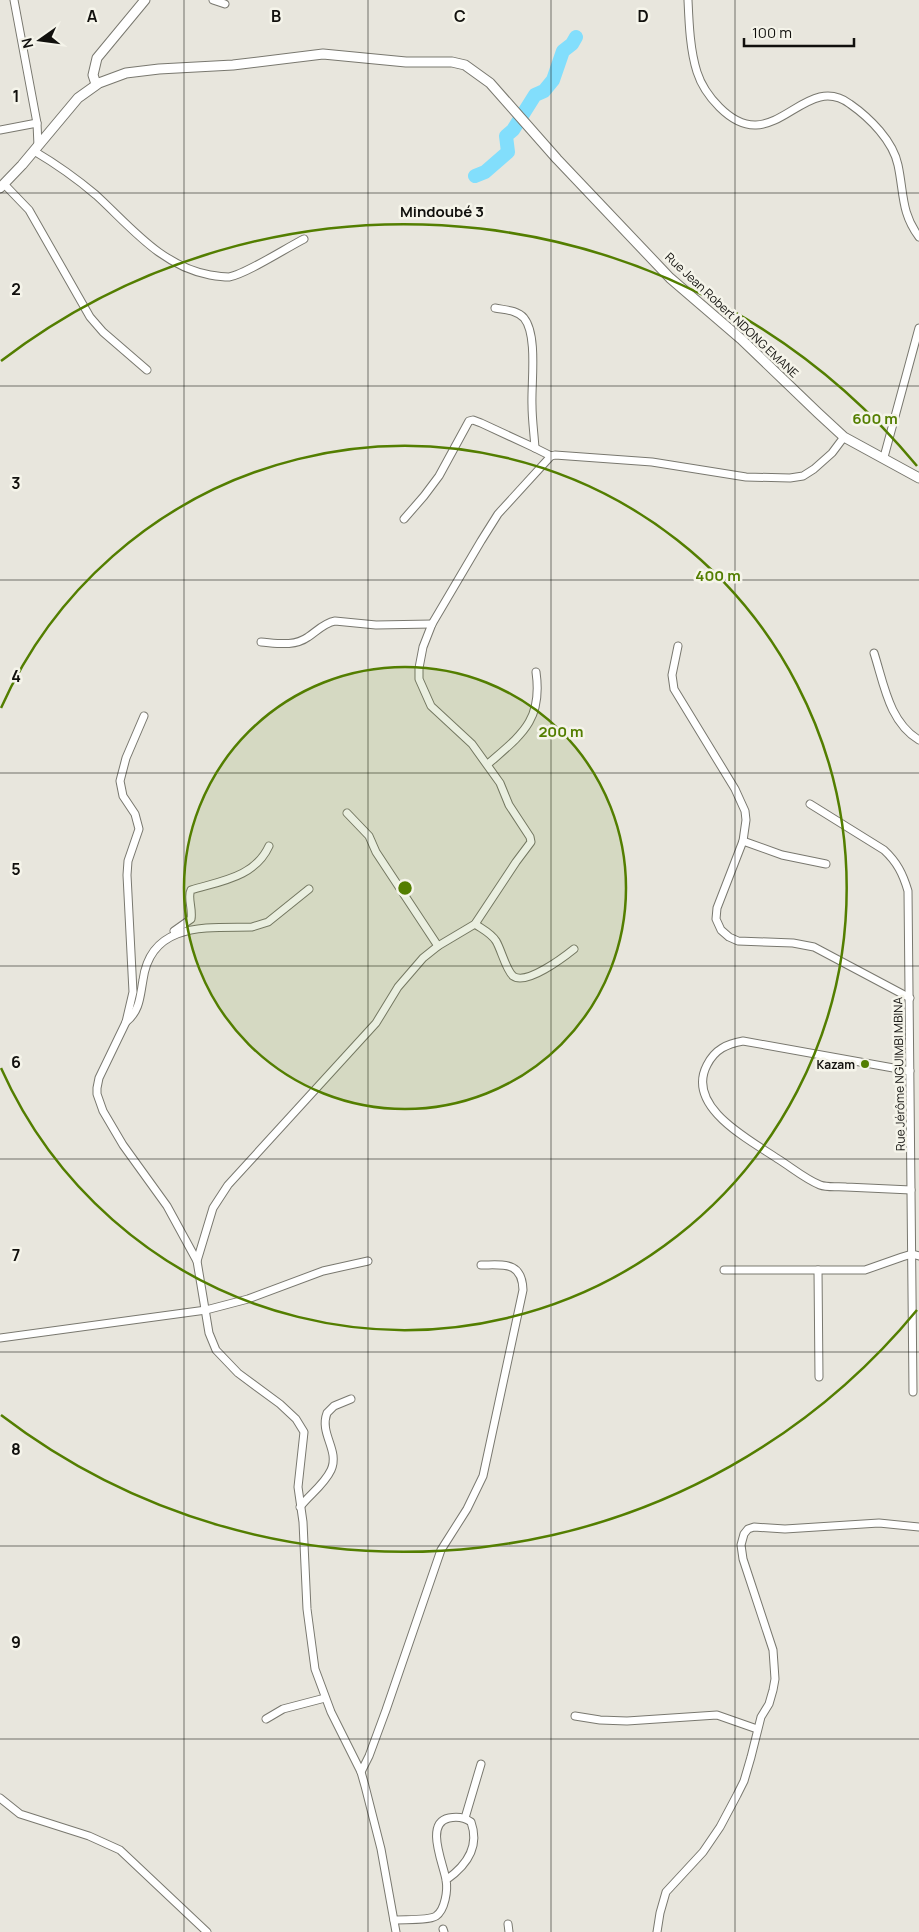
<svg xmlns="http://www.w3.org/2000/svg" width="919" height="1932" viewBox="0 0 919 1932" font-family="Manrope,sans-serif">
	<rect width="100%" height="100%" fill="#e8e6dd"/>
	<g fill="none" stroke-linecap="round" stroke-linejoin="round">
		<!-- river -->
		<path stroke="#82defc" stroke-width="14" d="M 475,176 L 485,172 L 508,152 L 506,136 L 513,130 L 535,95 L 544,91 L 553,80 L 563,51 L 572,44 L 576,37"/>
		<defs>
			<g id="minor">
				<path d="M 14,0 L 37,123 L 38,146"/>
				<path d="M 213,0 L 225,4"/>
				<path d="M 688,0 C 689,23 690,50 697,72 C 704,94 730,126 756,125 C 789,124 815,78 850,104 C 870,118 893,141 898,165 C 904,193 901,213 919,237"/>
				<path d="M 0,130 L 37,123"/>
				<path d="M 34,151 C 56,164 76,178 96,195 C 131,227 161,266 210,275 C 216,276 222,277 229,277 C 246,274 286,248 304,239"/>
				<path d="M 4,184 L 29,210 L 90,317 L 103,332 L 147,370"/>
				<path d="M 495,308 C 505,310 517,310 524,318 C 538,335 531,384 532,405 C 532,419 534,433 535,448"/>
				<path d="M 884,457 L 919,328"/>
				<path d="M 404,519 L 424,496 L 439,476 L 469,421 L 473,420 L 481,423 L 535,448 L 551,456"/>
				<path d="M 261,642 C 276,643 294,647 308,637 C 317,631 324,623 335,621 L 376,625 L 432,624"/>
				<path d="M 678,646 L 672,675 L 674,689 L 735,789 L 745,811 L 746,820 L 743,841 L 717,908 L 716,919 L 721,930 L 729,937 L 738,941 L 793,943 L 814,947 L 910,998"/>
				<path d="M 874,653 C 884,684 889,722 919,740"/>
				<path d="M 144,716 L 126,758 L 120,781 L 123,796 L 135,814 L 139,829 L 128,861 L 127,875 L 133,992 L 126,1022 L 99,1078 L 97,1088 L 97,1094 L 103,1111 L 123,1145 L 167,1206 L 197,1261 L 209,1333 L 216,1350 L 238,1373 L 280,1404 L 296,1419 L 304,1432 L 298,1487 L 303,1522 L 307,1609 L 315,1669 L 331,1712 L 361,1772 L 365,1786 L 381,1849 L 396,1932"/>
				<path d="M 488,764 C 521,735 543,721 536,672"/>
				<path d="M 810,804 L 884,850 C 897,862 903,874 908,891 L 913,1392"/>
				<path d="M 347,813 L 369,836 L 376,852 L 438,946"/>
				<path d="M 743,841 L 782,855 L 826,864"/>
				<path d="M 475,924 C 482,929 491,933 496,941 C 501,949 506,970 513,976 C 526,986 564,957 574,949"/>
				<path d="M 174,931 L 191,919 C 193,909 187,897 191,890 C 221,881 255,877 269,846"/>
				<path d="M 126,1022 C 140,1011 140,996 143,980 C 151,921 208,928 252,927 L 268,922 L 309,889"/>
				<path d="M 910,1071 L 743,1041 C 727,1044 715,1049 707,1065 C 685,1107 750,1140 778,1159 C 791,1167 805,1179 820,1185 C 828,1188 838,1186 846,1187 C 868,1188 889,1189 911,1190"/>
				<path d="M 197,1261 L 213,1208 L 228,1185 L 376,1023 L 398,987 L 423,958 L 438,946 L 475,924 L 516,862 L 531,842 L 530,837 L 509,805 L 500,783 L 472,744 L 431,706 L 419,679 L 419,668 L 423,647 L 432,624 L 481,541 L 498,514 L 551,456 L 555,455 L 652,462 L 746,477 L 790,478 L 803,476 L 814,469 L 832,453 L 844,437"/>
				<path d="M 724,1270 L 865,1270 L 902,1257 L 912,1254 L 919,1256"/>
				<path d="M 818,1270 L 819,1377"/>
				<path d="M 0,1338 L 206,1310 L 248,1299 L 323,1271 L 368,1261"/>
				<path d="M 300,1507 C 309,1495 324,1485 331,1470 C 340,1450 319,1434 327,1413 L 334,1406 L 351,1399"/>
				<path d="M 575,1716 L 600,1720 L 627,1721 L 717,1715 L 757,1729"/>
				<path d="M 266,1719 L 283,1709 L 325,1698"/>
				<path d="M 361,1772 L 369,1756 L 386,1710 L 441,1550 L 467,1509 L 483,1476 L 523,1290 C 522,1261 504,1265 481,1265"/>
				<path d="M 0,1798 L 20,1814 L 89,1836 L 120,1850 L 207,1932"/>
				<path d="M 465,1818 L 481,1764"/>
				<path d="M 394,1920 C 404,1919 428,1921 436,1916 C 445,1910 448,1890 446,1880 C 444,1865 424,1823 449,1818 C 458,1816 464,1817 471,1822 C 480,1847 466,1866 446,1880"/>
				<path d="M 508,1924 L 509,1932"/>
				<path d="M 443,1929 L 444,1932"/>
				<path d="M 657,1932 L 660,1913 L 666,1892 L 703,1852 L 720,1827 L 737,1795 L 744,1781 L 751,1757 L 761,1717 L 769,1704 L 773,1690 L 775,1679 L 773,1650 L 743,1559 L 741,1545 L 744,1534 L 748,1529 L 754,1527 L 785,1529 L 879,1523 L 919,1527"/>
			</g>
			<g id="tertiary">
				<path d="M 96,84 L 93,75 L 97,58 L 145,0"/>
				<path d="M 0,188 L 22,165 L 78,98 L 99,83 L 126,73 L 159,69 L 233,65 L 323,54 L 406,62 L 452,62 L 465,65 L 490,83 L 557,159 L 670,278 L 741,339 L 818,413 L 844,437 L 919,478"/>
			</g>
		</defs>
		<!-- minor casing -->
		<use href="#minor" stroke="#79786f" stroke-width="9"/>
		<!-- tertiary casing -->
		<use href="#tertiary" stroke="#79786f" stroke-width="11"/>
		<!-- minor -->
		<use href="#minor" stroke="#fff" stroke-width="7"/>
		<!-- tertiary -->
		<use href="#tertiary" stroke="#fff" stroke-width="9"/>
	</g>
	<!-- grid -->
	<path fill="none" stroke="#11100d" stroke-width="1" stroke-opacity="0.55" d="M 184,0 L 184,1932M 368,0 L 368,1932M 551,0 L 551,1932M 735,0 L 735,1932M 0,193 L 919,193M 0,386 L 919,386M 0,580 L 919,580M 0,773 L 919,773M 0,966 L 919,966M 0,1159 L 919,1159M 0,1352 L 919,1352M 0,1546 L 919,1546M 0,1739 L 919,1739"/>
	<!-- distance rings -->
	<circle cx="405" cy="888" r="221" fill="#537e00" fill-opacity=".12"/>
	<g fill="none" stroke="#537e00" stroke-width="2.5">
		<circle cx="405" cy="888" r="221"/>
		<path d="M1 708A442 442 0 1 1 1 1068"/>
		<path d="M917 1310A664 664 0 0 1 1 1415M1 361A664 664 0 0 1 917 466"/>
	</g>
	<!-- markers -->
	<circle fill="#537e00" stroke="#f5f4ea" stroke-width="2" cx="865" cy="1064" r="5"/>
	<g text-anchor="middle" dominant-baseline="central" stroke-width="5" stroke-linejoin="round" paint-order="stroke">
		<!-- street labels -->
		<g font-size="12" fill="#11100d" stroke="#f5f4ea">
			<text transform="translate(732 315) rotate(43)">Rue Jean Robert NDONG EMANE</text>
			<text transform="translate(899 1074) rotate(-91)">Rue Jérôme NGUIMBI MBINA</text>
		</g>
		<!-- poi labels -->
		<g font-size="12" font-weight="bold" fill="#11100d" stroke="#f5f4ea" text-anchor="end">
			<text x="855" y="1064">Kazam</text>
		</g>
		<!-- quarter labels -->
		<g font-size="15" font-weight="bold" fill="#11100d" stroke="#f5f4ea">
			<text x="442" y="211">Mindoubé 3</text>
		</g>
	</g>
	<g font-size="16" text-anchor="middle" font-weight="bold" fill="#11100d" stroke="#f5f4ea" stroke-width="5" stroke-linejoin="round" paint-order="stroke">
		<text x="92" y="22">A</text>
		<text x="276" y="22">B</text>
		<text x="460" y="22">C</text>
		<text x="643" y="22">D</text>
		<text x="16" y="102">1</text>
		<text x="16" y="295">2</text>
		<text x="16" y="489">3</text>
		<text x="16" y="682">4</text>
		<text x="16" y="875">5</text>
		<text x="16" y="1068">6</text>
		<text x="16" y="1261">7</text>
		<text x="16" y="1455">8</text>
		<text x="16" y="1648">9</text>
	</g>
	<circle cx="405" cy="888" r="8" fill="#537e00" stroke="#f5f4ea" stroke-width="2.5"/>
	<g font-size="15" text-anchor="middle" font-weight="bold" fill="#537e00" stroke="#f5f4ea" stroke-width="5" stroke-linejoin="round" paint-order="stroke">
		<text x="875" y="424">600 m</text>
		<text x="718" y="581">400 m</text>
		<text x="561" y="737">200 m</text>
	</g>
	<!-- north arrow -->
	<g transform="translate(40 40) rotate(256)" stroke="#f5f4ea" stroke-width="4" paint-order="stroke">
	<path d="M0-4L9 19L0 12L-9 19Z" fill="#11100d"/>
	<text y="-8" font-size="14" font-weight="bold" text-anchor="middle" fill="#11100d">N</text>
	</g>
	<!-- scale -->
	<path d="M744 38v8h110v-8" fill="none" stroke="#11100d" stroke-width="2.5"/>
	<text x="752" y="38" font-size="15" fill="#11100d" stroke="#f5f4ea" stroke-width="4" paint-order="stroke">100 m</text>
</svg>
